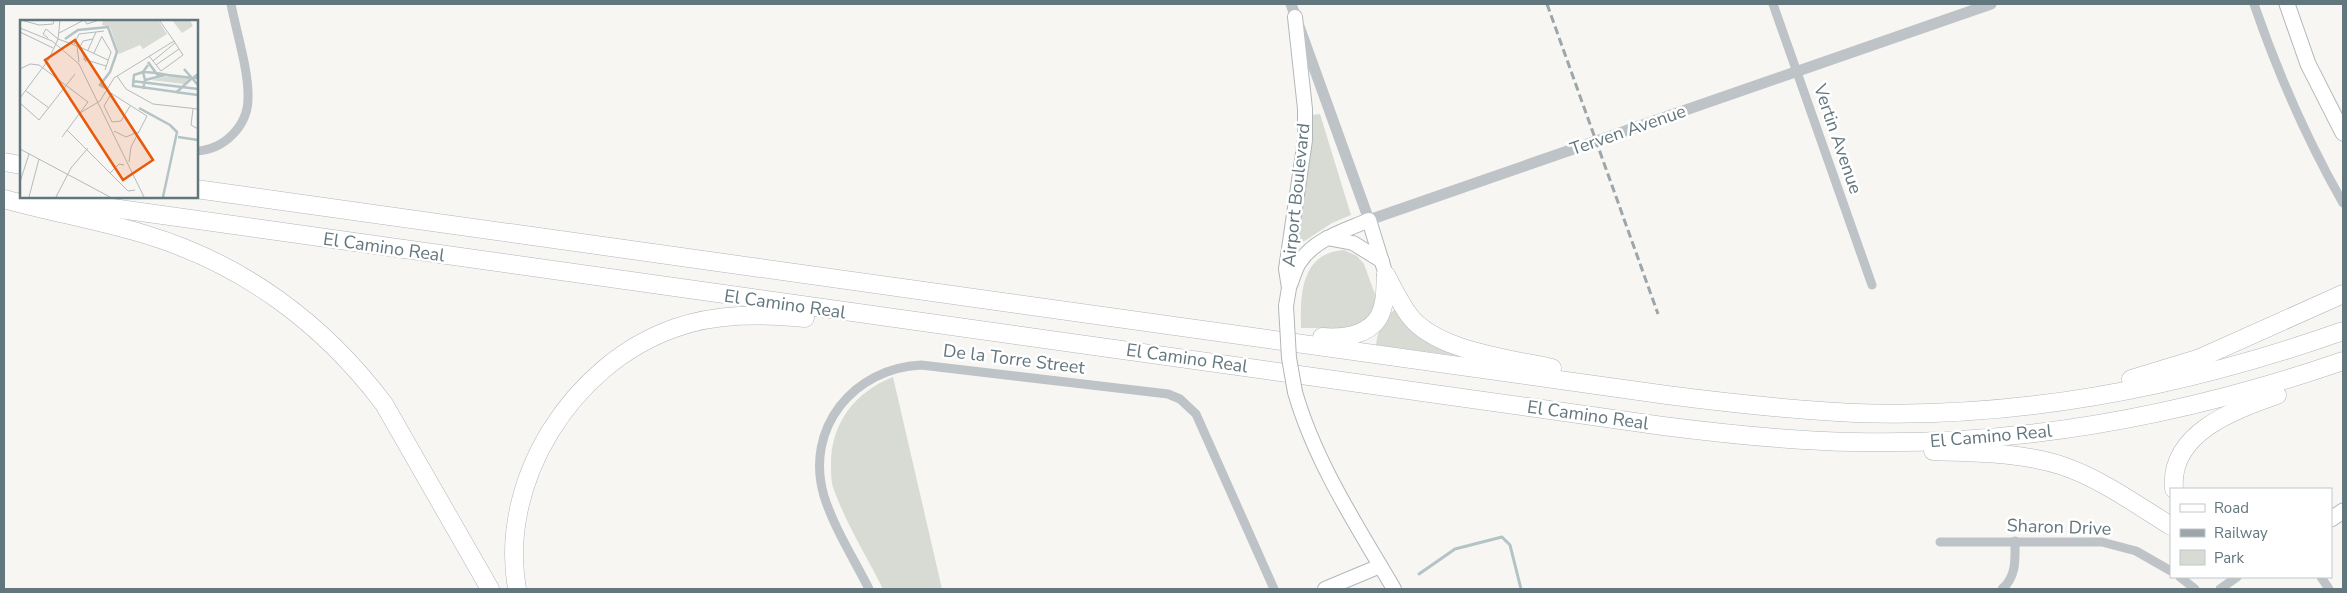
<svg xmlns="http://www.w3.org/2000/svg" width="2347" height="593" viewBox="0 0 2347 593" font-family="'Nunito Sans',sans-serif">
	<rect width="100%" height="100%" fill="#f7f6f3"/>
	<!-- green -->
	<g fill="#d7dbd3">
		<path d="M 1320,114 L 1351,215 L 1332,223 L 1303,242 L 1296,240 L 1312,115 Z"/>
		<path d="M 1344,250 L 1357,256 L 1364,264 L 1376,297 L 1372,314 L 1356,328 L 1301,328 C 1300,294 1301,253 1344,250 Z"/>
		<path d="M 1396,309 L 1466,357 L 1376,345 C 1378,329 1382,318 1396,309 Z"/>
		<path d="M 893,377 L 942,589 L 883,589 C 867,557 846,523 834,490 C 831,483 831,472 831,464 C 831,423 855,392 893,377 Z"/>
	</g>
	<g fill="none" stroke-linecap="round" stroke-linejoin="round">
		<!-- stream -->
		<path stroke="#b4c3c5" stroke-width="3" d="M 1419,574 L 1455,549 L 1502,537 L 1510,545 L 1521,589"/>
		<defs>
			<g id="secondary">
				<path d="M 1327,238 L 1353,243 L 1382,261"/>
				<path d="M 1290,285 C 1293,278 1295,269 1299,263 C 1314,239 1344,231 1369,220 L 1386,275"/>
				<path d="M 1286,306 L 1289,288 L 1286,269 L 1305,140 L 1305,109 L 1295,17"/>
				<path d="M 1295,392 C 1315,462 1357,526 1394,589"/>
				<path d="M 1325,589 L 1380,566"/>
			</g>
			<g id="trunk">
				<path d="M 2287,4 L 2308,64 L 2343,133"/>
				<path d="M 2331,519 L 2343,511"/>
			</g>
			<g id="motorway">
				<path d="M 4,162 L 21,165"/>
				<path d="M 196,189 L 1667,395 C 1729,403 1792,410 1855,413 C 2021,419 2187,386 2343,331"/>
				<path d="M 27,196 L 1663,426 C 1726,434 1790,441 1854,442 C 2021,446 2186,415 2343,361"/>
				<path d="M 4,199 C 50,212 98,220 144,234 C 242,263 323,323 384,404 L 490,589"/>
				<path d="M 1386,275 C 1393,288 1400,303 1409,315 C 1435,351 1512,359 1552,368"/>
				<path d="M 1322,337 C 1347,339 1377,334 1383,306 C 1386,296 1385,285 1386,275"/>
				<path d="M 2131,379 L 2200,358 L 2343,294"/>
				<path d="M 1933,451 C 1976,453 2021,452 2063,466 C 2101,479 2137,505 2171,526"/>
				<path d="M 2174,489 C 2169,433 2234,410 2277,395"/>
				<path d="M 517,589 C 498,481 572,364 675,328 C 717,313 761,314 805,318"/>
			</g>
		</defs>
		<!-- secondary casing -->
		<use href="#secondary" stroke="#b0b7ba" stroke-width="16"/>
		<!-- trunk casing -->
		<use href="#trunk" stroke="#b1b6b9" stroke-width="17"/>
		<!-- motorway casing -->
		<use href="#motorway" stroke="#b1b6b9" stroke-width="19"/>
		<!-- minor -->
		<g stroke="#bdc3c6" stroke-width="9">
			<path d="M 1773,4 L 1872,285"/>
			<path d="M 2254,4 C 2278,74 2306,138 2343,203"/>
			<path d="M 196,151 C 224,150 248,126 248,98 C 249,71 236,31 231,4"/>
			<path d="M 1940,542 L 2102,542 L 2136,551 L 2171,571"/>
			<path d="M 2180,577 L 2195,589"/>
			<path d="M 2321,577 L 2329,589"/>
			<path d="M 869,589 C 854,559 834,528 824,496 C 804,428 854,368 921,365 L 1168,394 L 1180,399 L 1196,414 L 1274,589"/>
			<path d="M 2002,589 C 2017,576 2015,559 2015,541"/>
			<path d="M 2220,589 L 2237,577"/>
		</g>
		<!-- tertiary -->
		<path stroke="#bdc3c6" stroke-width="11" d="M 1291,4 L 1369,220 L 1991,4"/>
		<!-- secondary -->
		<use href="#secondary" stroke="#fff" stroke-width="14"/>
		<!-- trunk -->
		<use href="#trunk" stroke="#fff" stroke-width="15"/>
		<!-- motorway -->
		<use href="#motorway" stroke="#fff" stroke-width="18"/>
		<!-- rail -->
		<path stroke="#9da6aa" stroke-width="3" stroke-dasharray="8 4" stroke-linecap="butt" d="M 1547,4 L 1658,314"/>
		<defs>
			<path id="secondary-bridge" d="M 1286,306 L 1289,358 L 1295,392"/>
		</defs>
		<!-- secondary-bridge casing -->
		<use href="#secondary-bridge" stroke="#b0b7ba" stroke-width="16" stroke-linecap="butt"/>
		<!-- secondary-bridge -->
		<use href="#secondary-bridge" stroke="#fff" stroke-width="14"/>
	</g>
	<g text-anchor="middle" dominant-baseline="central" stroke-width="5" stroke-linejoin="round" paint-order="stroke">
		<!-- street labels -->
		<g font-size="18" fill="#62767e" stroke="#fff">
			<text transform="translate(1628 130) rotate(-19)">Terven Avenue</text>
			<text transform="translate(1838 139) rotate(71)">Vertin Avenue</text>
			<text transform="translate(1296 195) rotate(-84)">Airport Boulevard</text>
			<text transform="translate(384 247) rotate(8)">El Camino Real</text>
			<text transform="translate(785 304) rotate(8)">El Camino Real</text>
			<text transform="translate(1187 358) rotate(8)">El Camino Real</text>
			<text transform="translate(1014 359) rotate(7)">De la Torre Street</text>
			<text transform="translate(1588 415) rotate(8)">El Camino Real</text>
			<text transform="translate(1991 436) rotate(-5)">El Camino Real</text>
			<text transform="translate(2059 527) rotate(2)">Sharon Drive</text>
		</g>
	</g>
	<!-- overview -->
	<g transform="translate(20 20)">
		<rect width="178" height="178" fill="#f7f6f3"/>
		<path d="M 83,0 L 138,0 L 147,14 L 123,29 L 120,25 L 99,34 L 90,7 L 82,5 ZM 152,0 L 170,0 L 173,6 L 162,13 ZM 149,56 L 169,58 L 170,59 L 164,64 L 131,60 Z" fill="#d7dbd3"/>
		<path fill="none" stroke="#b4c3c5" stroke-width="2.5" d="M 45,19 L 58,10 L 88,7 L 97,32 L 90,52 L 80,65 L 85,68M 128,42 L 139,57M 164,49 L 178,65M 178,54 L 173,58 L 171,59 L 159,70 L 156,72 L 113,66 L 114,55 L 123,52 L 125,52 L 136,53 L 148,55 L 173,58 L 178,58M 125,60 L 123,52 L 128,45M 112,61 L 178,69M 123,69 L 125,60 L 145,55M 155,72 L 178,75M 119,88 L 150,105 L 157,112 L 143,177M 158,117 L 178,120"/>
		<path fill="none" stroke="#b2bbbd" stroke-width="1" d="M 1,0 L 19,5 L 33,4 L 34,0M 64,0 L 67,4 L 79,0M 0,8 L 32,21 L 59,44 L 124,177M 0,12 L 33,28M 39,13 L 64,0M 82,17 L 91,32 L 85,50M 28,18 L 23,14 L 26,9 L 38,19M 38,19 L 40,0M 38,19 L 57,26 L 59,42M 54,24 L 59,14 L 84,11M 60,27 L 88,40M 68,30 L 76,12M 74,33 L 82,16M 129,36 L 141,51 L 163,35 L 154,21M 63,39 L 86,46M 133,41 L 155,23M 66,42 L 60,27 L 63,21 L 73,19M 136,45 L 159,29M 0,49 L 10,44 L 19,45 L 68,82 L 42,117M 97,56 L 106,69 L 133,84 L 178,89M 86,70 L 127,96M 6,71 L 29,88M 91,74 L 84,86 L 92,102 L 101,101 L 110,86M 0,78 L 29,39 L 38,19M 0,83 L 19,100 L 55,54M 173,89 L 171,105 L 178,109M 60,93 L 80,81 L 94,58 L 154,21 L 139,0M 47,110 L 108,171 L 115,170M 94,111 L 106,117 L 118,112M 0,129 L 90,177M 109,142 L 111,127 L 127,96M 90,153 L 99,144 L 104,145M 0,162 L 9,134M 9,177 L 19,139M 36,177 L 51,148 L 68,128"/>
		<path fill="#e8590c" fill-opacity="0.15" stroke="#e8590c" stroke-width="2.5" d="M 55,20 L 133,140 L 103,160 L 25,40 Z"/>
		<rect width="178" height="178" fill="none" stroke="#62767e" stroke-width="2.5"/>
	</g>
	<!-- border -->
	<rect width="2347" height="593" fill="none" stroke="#62767e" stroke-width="10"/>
	<!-- legend -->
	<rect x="2170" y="488" width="162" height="90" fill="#ffffff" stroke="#c0c8cb"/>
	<rect x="2180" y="504" width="25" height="8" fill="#ffffff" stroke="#c0c8cb"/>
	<text x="2214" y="513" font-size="15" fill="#62767e">Road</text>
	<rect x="2180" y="529" width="25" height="8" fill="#9da6aa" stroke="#c0c8cb"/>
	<text x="2214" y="538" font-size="15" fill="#62767e">Railway</text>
	<rect x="2180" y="550" width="25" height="15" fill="#d7dbd3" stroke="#c0c8cb"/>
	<text x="2214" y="563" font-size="15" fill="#62767e">Park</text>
</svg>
